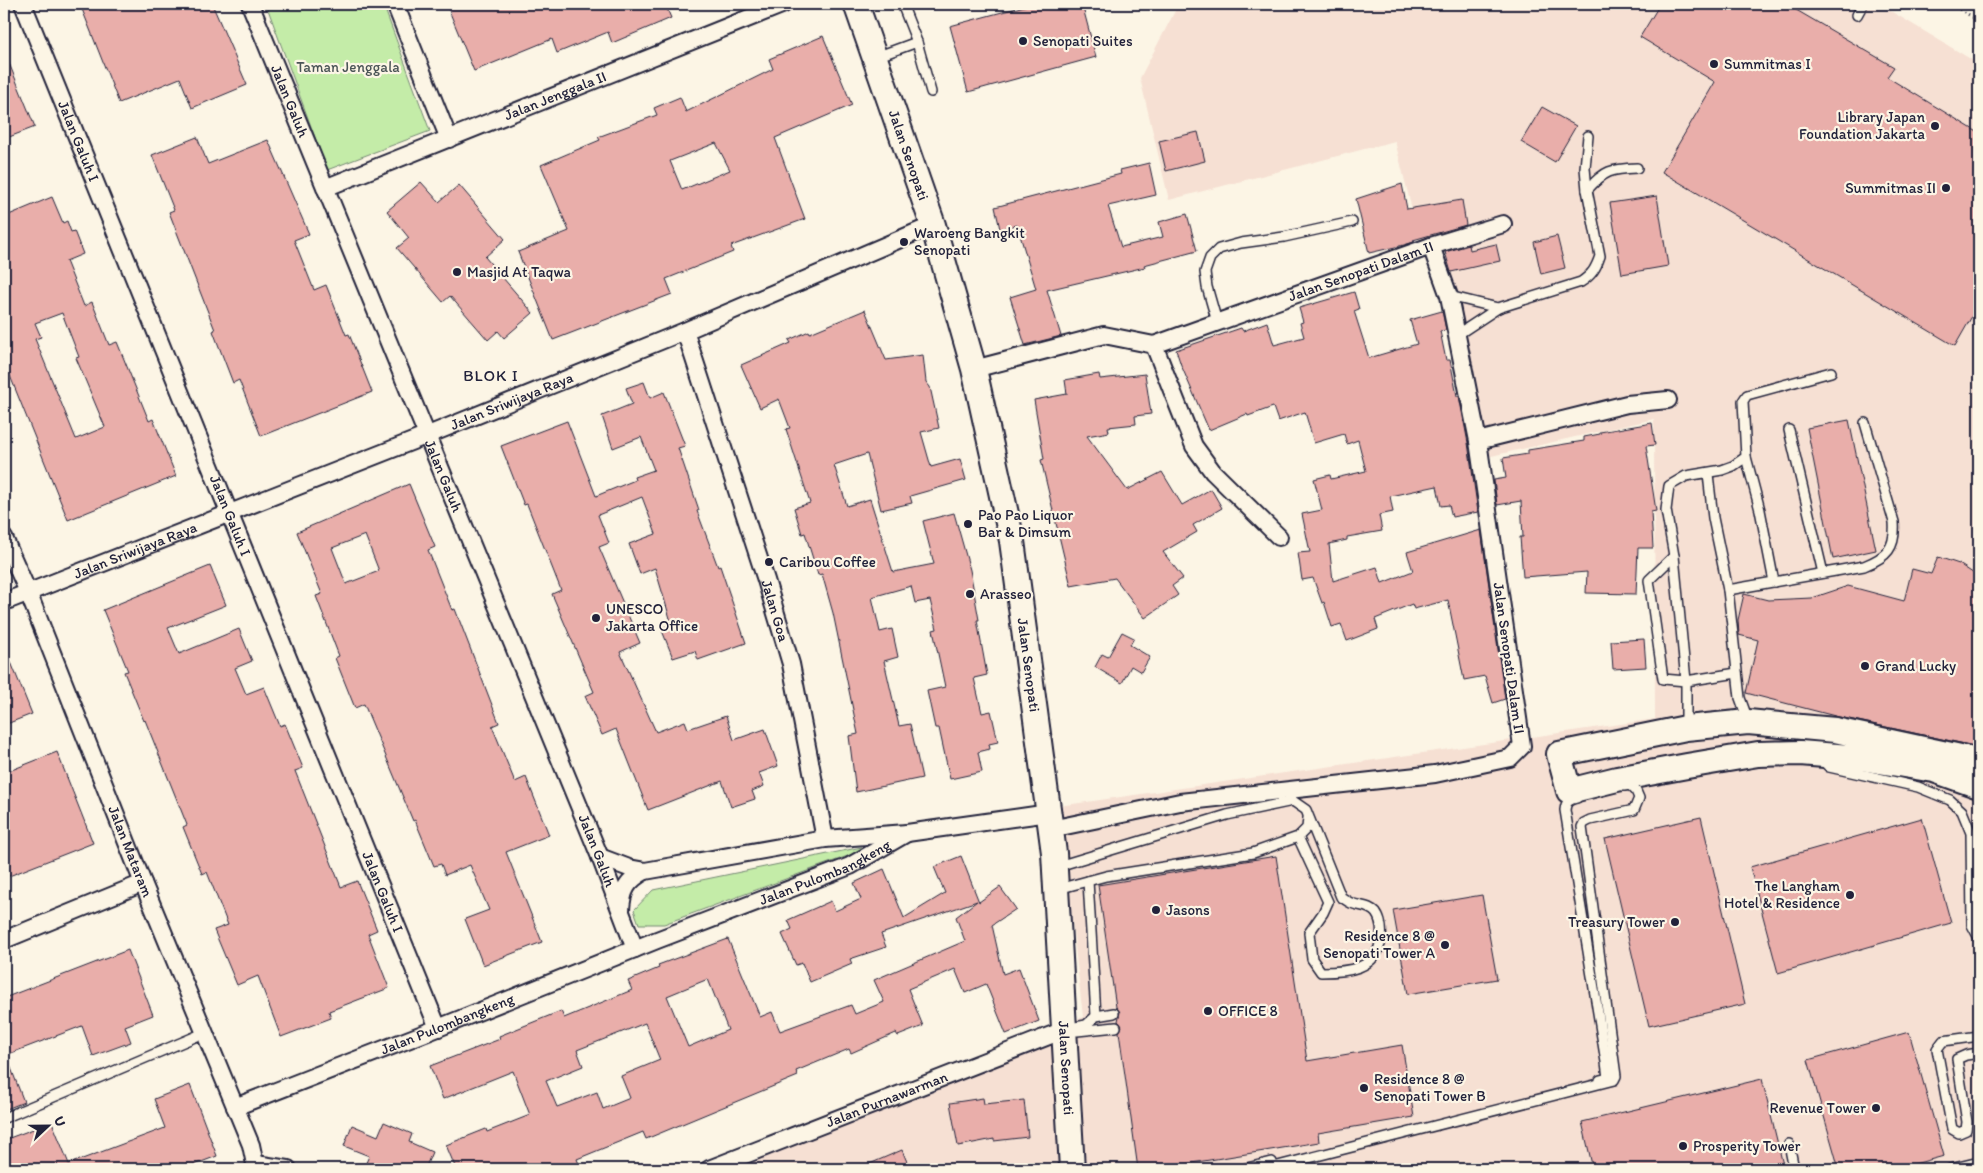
<svg xmlns="http://www.w3.org/2000/svg" width="1983" height="1173" viewBox="0 0 1983 1173" font-family="Itim,sans-serif">
	<rect width="100%" height="100%" fill="#fcf5e5"/>
	<filter id="ink" filterUnits="userSpaceOnUse"><feTurbulence type="fractalNoise" baseFrequency=".02" numOctaves="2"/><feDisplacementMap in="SourceGraphic" scale="10" xChannelSelector="R" yChannelSelector="G"/><feConvolveMatrix kernelMatrix="1 2 1 2 8 2 1 2 1" color-interpolation-filters="sRGB"/></filter>
	<g filter="url(#ink)">
		<!-- built -->
		<path fill="#f6e0d3" d="M 1173,4 L 1879,4 L 1979,64 L 1979,1169 L 687,1169 L 1083,1017 L 1059,806 L 1655,719 L 1654,419 L 1487,457 L 1446,253 L 1425,262 L 1395,141 L 1169,200 L 1140,78 L 1175,11 Z"/>
		<!-- green -->
		<g fill="#c4eca8" stroke="#738772">
			<path d="M 266,4 L 383,4 L 430,131 L 327,170 Z"/>
			<path d="M 862,847 L 864,850 L 664,924 L 639,924 L 634,910 L 653,890 Z"/>
		</g>
		<!-- building -->
		<g fill="#e9aeaa" stroke="#22223b" fill-rule="evenodd">
			<path d="M 80,4 L 212,4 L 247,85 L 192,108 L 180,78 L 119,103 Z"/>
			<path d="M 458,4 L 665,4 L 671,18 L 612,43 L 608,32 L 557,53 L 552,39 L 474,71 L 448,8 Z"/>
			<path d="M 1032,4 L 1082,4 L 1096,57 L 968,92 L 950,26 Z"/>
			<path d="M 1660,4 L 1786,4 L 1894,67 L 1887,77 L 1979,133 L 1979,304 L 1955,346 L 1662,172 L 1715,82 L 1640,37 Z"/>
			<path d="M 823,36 L 852,105 L 775,138 L 805,219 L 731,246 L 733,252 L 666,279 L 672,294 L 553,340 L 518,252 L 569,231 L 541,165 L 600,140 L 598,137 L 657,115 L 654,108 L 680,97 L 686,112 L 773,69 L 769,59 ZM 716,143 L 730,170 L 682,190 L 670,161 Z"/>
			<path d="M 4,51 L 35,127 L 4,139 Z"/>
			<path d="M 1542,107 L 1576,126 L 1555,162 L 1521,142 Z"/>
			<path d="M 1198,132 L 1205,161 L 1166,171 L 1159,141 Z"/>
			<path d="M 197,137 L 208,164 L 268,140 L 309,234 L 294,240 L 314,290 L 326,285 L 346,335 L 349,334 L 372,392 L 261,436 L 239,380 L 233,383 L 213,331 L 215,330 L 169,212 L 174,210 L 152,155 Z"/>
			<path d="M 1149,163 L 1156,195 L 1108,206 L 1121,247 L 1163,237 L 1159,222 L 1187,214 L 1197,251 L 1144,265 L 1145,267 L 1047,290 L 1061,336 L 1025,345 L 1010,297 L 1036,289 L 1017,225 L 1000,229 L 995,207 L 1121,174 L 1120,170 Z"/>
			<path d="M 421,182 L 439,202 L 459,185 L 505,239 L 485,257 L 533,313 L 504,338 L 498,331 L 488,340 L 450,296 L 443,302 L 397,248 L 409,238 L 387,211 Z"/>
			<path d="M 1402,184 L 1407,209 L 1462,200 L 1466,225 L 1413,240 L 1414,242 L 1404,245 L 1369,253 L 1356,199 Z"/>
			<path d="M 1657,196 L 1668,266 L 1622,274 L 1610,203 Z"/>
			<path d="M 52,197 L 63,223 L 67,221 L 71,232 L 74,231 L 83,254 L 66,261 L 84,306 L 92,302 L 109,345 L 117,342 L 149,421 L 153,419 L 176,476 L 68,520 L 4,361 L 4,217 ZM 62,313 L 79,357 L 76,358 L 105,427 L 76,439 L 35,339 L 41,337 L 35,323 Z"/>
			<path d="M 1557,236 L 1565,268 L 1541,274 L 1534,242 Z"/>
			<path d="M 1496,244 L 1500,261 L 1451,272 L 1445,252 L 1469,245 L 1470,250 Z"/>
			<path d="M 1354,292 L 1359,309 L 1354,311 L 1369,358 L 1417,344 L 1410,320 L 1442,311 L 1446,330 L 1440,331 L 1446,360 L 1450,360 L 1457,396 L 1459,396 L 1468,443 L 1478,512 L 1452,517 L 1449,505 L 1441,506 L 1437,486 L 1390,496 L 1393,512 L 1379,515 L 1382,531 L 1347,537 L 1347,540 L 1329,544 L 1333,581 L 1377,567 L 1382,583 L 1413,571 L 1407,552 L 1481,530 L 1505,699 L 1493,703 L 1485,676 L 1464,680 L 1448,600 L 1414,609 L 1412,604 L 1375,619 L 1378,629 L 1347,641 L 1341,624 L 1332,627 L 1324,602 L 1322,603 L 1313,578 L 1302,580 L 1298,553 L 1310,552 L 1302,514 L 1322,510 L 1314,479 L 1330,475 L 1331,479 L 1366,471 L 1358,440 L 1347,444 L 1344,434 L 1314,443 L 1305,412 L 1278,421 L 1273,407 L 1248,416 L 1247,414 L 1209,430 L 1181,365 L 1176,350 L 1241,328 L 1243,331 L 1267,322 L 1274,345 L 1304,337 L 1300,323 L 1303,322 L 1299,308 Z"/>
			<path d="M 865,310 L 886,360 L 923,355 L 926,382 L 930,387 L 939,428 L 921,432 L 931,467 L 960,459 L 966,480 L 910,496 L 912,503 L 881,510 L 867,454 L 834,465 L 847,506 L 870,499 L 893,572 L 934,564 L 923,521 L 954,513 L 970,570 L 979,620 L 977,620 L 987,675 L 974,678 L 982,713 L 991,711 L 998,742 L 989,744 L 990,749 L 978,752 L 982,772 L 950,779 L 939,728 L 935,728 L 927,691 L 945,687 L 933,630 L 937,629 L 930,600 L 915,603 L 911,586 L 872,597 L 880,632 L 892,629 L 898,657 L 884,661 L 899,726 L 910,724 L 922,778 L 856,792 L 849,736 L 858,734 L 833,613 L 822,574 L 818,575 L 805,533 L 802,534 L 794,508 L 810,503 L 786,429 L 790,428 L 779,399 L 760,408 L 741,365 L 791,343 L 789,340 L 809,331 L 810,333 Z"/>
			<path d="M 1099,374 L 1100,379 L 1145,374 L 1151,414 L 1135,416 L 1136,424 L 1108,427 L 1109,432 L 1087,436 L 1127,490 L 1162,472 L 1182,505 L 1211,489 L 1222,508 L 1193,525 L 1197,532 L 1163,552 L 1183,578 L 1172,586 L 1178,595 L 1145,618 L 1115,578 L 1071,586 L 1041,460 L 1044,459 L 1034,400 L 1067,394 L 1065,380 Z"/>
			<path d="M 644,382 L 650,398 L 664,392 L 685,446 L 678,448 L 699,510 L 697,511 L 718,567 L 720,566 L 746,643 L 698,660 L 695,651 L 673,658 L 661,628 L 672,625 L 655,568 L 640,574 L 629,544 L 656,534 L 642,497 L 598,515 L 609,543 L 599,547 L 640,643 L 620,652 L 656,732 L 685,721 L 688,729 L 726,716 L 734,740 L 765,729 L 778,766 L 759,773 L 764,786 L 752,791 L 755,799 L 731,807 L 722,781 L 648,810 L 616,729 L 602,735 L 585,696 L 594,692 L 552,594 L 561,590 L 527,504 L 524,505 L 501,446 L 567,421 L 596,496 L 635,480 L 634,477 L 654,470 L 641,437 L 613,448 L 602,416 L 632,404 L 626,388 Z"/>
			<path d="M 1849,420 L 1876,550 L 1833,559 L 1807,428 Z"/>
			<path d="M 1652,423 L 1655,445 L 1646,446 L 1656,511 L 1651,512 L 1653,548 L 1638,548 L 1636,594 L 1586,593 L 1587,572 L 1523,577 L 1520,537 L 1523,537 L 1521,501 L 1497,505 L 1494,480 L 1506,478 L 1503,458 L 1528,454 L 1528,450 L 1584,441 L 1584,437 L 1600,434 L 1600,432 Z"/>
			<path d="M 409,484 L 435,547 L 428,550 L 452,610 L 455,609 L 499,723 L 492,726 L 515,782 L 526,777 L 549,835 L 506,852 L 542,942 L 483,965 L 465,919 L 489,910 L 470,865 L 445,875 L 441,864 L 434,866 L 415,820 L 413,821 L 364,704 L 355,708 L 335,658 L 339,656 L 316,596 L 322,594 L 297,532 ZM 365,535 L 379,571 L 346,584 L 332,548 Z"/>
			<path d="M 1938,557 L 1959,564 L 1979,577 L 1979,747 L 1835,716 L 1746,693 L 1758,640 L 1739,635 L 1738,620 L 1744,594 L 1768,600 L 1812,598 L 1848,586 L 1904,601 L 1912,569 L 1931,574 Z"/>
			<path d="M 210,566 L 226,605 L 168,628 L 179,654 L 239,629 L 252,661 L 235,668 L 246,694 L 264,687 L 280,726 L 285,724 L 303,768 L 295,771 L 341,887 L 357,881 L 377,930 L 368,934 L 389,988 L 329,1011 L 331,1018 L 281,1037 L 258,976 L 237,985 L 214,930 L 228,925 L 207,872 L 202,874 L 183,827 L 187,825 L 145,720 L 144,721 L 124,672 L 128,671 L 103,610 Z"/>
			<path d="M 1122,632 L 1134,638 L 1130,645 L 1150,657 L 1141,672 L 1131,666 L 1122,683 L 1095,667 L 1102,654 L 1108,657 Z"/>
			<path d="M 1644,639 L 1646,667 L 1613,669 L 1611,641 Z"/>
			<path d="M 4,645 L 32,714 L 4,725 Z"/>
			<path d="M 57,752 L 93,843 L 4,878 L 4,773 Z"/>
			<path d="M 1701,817 L 1745,1004 L 1649,1026 L 1605,839 Z"/>
			<path d="M 1922,818 L 1951,923 L 1778,973 L 1750,867 Z"/>
			<path d="M 961,856 L 979,902 L 1000,887 L 1016,909 L 992,925 L 1003,974 L 1019,968 L 1039,1021 L 1006,1034 L 986,984 L 965,993 L 955,969 L 908,989 L 923,1026 L 898,1036 L 896,1033 L 851,1053 L 849,1049 L 796,1071 L 798,1076 L 646,1139 L 643,1132 L 577,1159 L 579,1164 L 566,1169 L 456,1169 L 446,1145 L 486,1129 L 487,1132 L 530,1115 L 513,1071 L 443,1099 L 430,1066 L 500,1039 L 499,1036 L 561,1011 L 564,1018 L 632,990 L 628,981 L 659,968 L 658,965 L 728,939 L 760,1017 L 772,1012 L 780,1031 L 851,1005 L 855,1014 L 884,1002 L 874,980 L 965,941 L 956,917 L 977,901 L 881,934 L 886,947 L 850,959 L 852,964 L 810,982 L 802,963 L 796,965 L 782,934 L 792,929 L 788,920 L 831,901 L 835,911 L 861,899 L 854,883 L 884,869 L 904,918 L 945,893 L 934,867 ZM 708,979 L 728,1030 L 688,1047 L 667,996 ZM 645,1023 L 660,1060 L 621,1076 L 630,1098 L 603,1109 L 597,1092 L 557,1107 L 546,1081 L 583,1066 L 577,1050 Z"/>
			<path d="M 1276,856 L 1307,1061 L 1402,1045 L 1414,1117 L 1318,1133 L 1319,1142 L 1155,1169 L 1138,1169 L 1119,1032 L 1122,1026 L 1118,1021 L 1120,1012 L 1116,1007 L 1098,885 Z"/>
			<path d="M 1482,895 L 1497,979 L 1408,994 L 1393,910 Z"/>
			<path d="M 128,950 L 153,1015 L 125,1026 L 131,1042 L 93,1056 L 82,1026 L 6,1055 L 24,1102 L 4,1110 L 4,998 Z"/>
			<path d="M 1909,1032 L 1944,1156 L 1896,1169 L 1839,1169 L 1808,1060 Z"/>
			<path d="M 1762,1079 L 1784,1169 L 1593,1169 L 1582,1122 Z"/>
			<path d="M 190,1085 L 217,1156 L 183,1169 L 7,1169 L 4,1161 L 4,1140 L 52,1122 L 69,1164 L 165,1128 L 154,1099 Z"/>
			<path d="M 983,1098 L 984,1104 L 1024,1100 L 1028,1137 L 994,1141 L 994,1139 L 958,1146 L 950,1103 Z"/>
			<path d="M 384,1122 L 412,1134 L 409,1142 L 432,1152 L 425,1169 L 376,1169 L 365,1165 L 369,1156 L 344,1146 L 352,1125 L 378,1136 Z"/>
			<path d="M 902,1150 L 910,1169 L 858,1169 Z"/>
		</g>
		<g fill="none" stroke-linecap="round" stroke-linejoin="round">
			<defs>
				<g id="lane">
					<path d="M 1857,15 L 1863,4"/>
					<path d="M 917,42 L 931,92"/>
					<path d="M 876,57 L 917,42 L 902,4"/>
					<path d="M 1587,190 C 1605,170 1611,169 1637,168"/>
					<path d="M 1449,296 L 1498,308"/>
					<path d="M 1217,322 L 1207,287 L 1205,272 L 1210,258 L 1219,249 L 1241,243 L 1284,237 L 1352,222"/>
					<path d="M 1457,335 L 1498,308 L 1581,282 C 1592,275 1596,268 1600,256 L 1587,190 L 1585,168 L 1588,136"/>
					<path d="M 1789,430 L 1823,573"/>
					<path d="M 1746,457 L 1760,510 L 1774,582"/>
					<path d="M 1708,474 L 1713,518 L 1728,590 L 1740,698 L 1748,720"/>
					<path d="M 1674,556 L 1649,580 L 1663,679 L 1686,681 L 1737,673"/>
					<path d="M 1728,590 L 1864,566 C 1887,557 1896,548 1894,522 L 1865,423"/>
					<path d="M 1686,728 L 1686,681 L 1674,556 L 1666,510 L 1669,486 L 1686,476 L 1722,470 L 1733,466 L 1746,457 L 1743,401 L 1747,395 L 1831,372"/>
					<path d="M 1824,762 L 1829,767 L 1918,787 L 1950,800 L 1962,811 L 1971,833 L 1972,925 L 1979,938"/>
					<path d="M 1577,798 C 1569,800 1566,801 1565,810 L 1606,1062 L 1608,1078 L 1600,1080"/>
					<path d="M 1055,867 L 1227,815 L 1293,801 L 1306,810 L 1341,897 C 1345,899 1348,902 1351,903 C 1361,907 1369,905 1376,913 C 1381,920 1382,931 1381,939 C 1377,970 1346,972 1321,972 L 1312,959 L 1309,933 L 1323,913 L 1328,902 L 1298,837"/>
					<path d="M 1058,889 L 1106,876 L 1253,853 L 1298,837 L 1307,828 L 1308,818"/>
					<path d="M 1096,1016 L 1114,1013"/>
					<path d="M 1065,1029 L 1086,1025 L 1096,1016 L 1088,881"/>
					<path d="M 1077,1031 L 1116,1027"/>
					<path d="M 1979,1036 L 1943,1041 L 1937,1049 L 1952,1129 L 1959,1133 L 1966,1130 L 1967,1122 L 1957,1059 L 1966,1055 L 1979,1053"/>
					<path d="M 4,1118 L 204,1033"/>
					<path d="M 1789,1144 L 1794,1169"/>
					<path d="M 1243,1169 L 1272,1162"/>
					<path d="M 1266,1169 L 1614,1080 L 1616,1076 L 1582,827 L 1584,823 L 1590,820 L 1634,810 L 1639,798 L 1636,791 L 1630,785 L 1624,786"/>
					<path d="M 1950,1169 L 1979,1162"/>
				</g>
				<g id="street">
					<path id="s1" d="M 23,4 L 438,1028"/>
					<path id="s2" d="M 250,4 L 600,857 L 635,949"/>
					<path d="M 395,4 L 449,139"/>
					<path id="s3" d="M 325,188 L 784,4"/>
					<path id="s4" d="M 685,331 L 766,580 L 791,664 L 825,839"/>
					<path d="M 1154,345 L 1194,446 L 1213,472 L 1279,537"/>
					<path id="s5" d="M 974,369 L 1104,335 L 1154,345 L 1431,246 L 1503,224"/>
					<path d="M 1478,441 L 1627,404 L 1668,400"/>
					<path id="s6" d="M 4,538 L 28,592 L 143,883 L 251,1145 L 256,1169"/>
					<path id="s7" d="M 4,602 L 428,435 L 685,331 L 933,225"/>
					<path d="M 1051,829 L 1180,802 L 1435,774 L 1510,758 L 1522,746 L 1478,441 L 1449,296 L 1431,246"/>
					<path d="M 600,857 L 629,868 L 645,871 L 825,839 L 907,833 L 1049,813"/>
					<path d="M 621,910 C 622,890 627,881 645,871"/>
					<path d="M 4,940 L 143,883"/>
					<path id="s8" d="M 235,1107 L 438,1028 L 657,940 L 850,866 L 907,833"/>
					<path d="M 256,1164 L 288,1169"/>
					<path id="s9" d="M 709,1169 L 1064,1030"/>
				</g>
				<g id="secondary">
					<path id="s10" d="M 856,4 L 933,225 L 974,369 L 1012,541 L 1054,853 L 1072,1169"/>
					<path d="M 1979,761 L 1835,730 L 1748,722 L 1686,728 L 1559,754 L 1569,791 L 1617,779 L 1687,766 L 1758,754 L 1800,753 L 1861,758 L 1934,770 L 1979,786"/>
				</g>
			</defs>
			<!-- lane casing -->
			<use href="#lane" stroke="#22223b" stroke-width="12"/>
			<!-- street casing -->
			<use href="#street" stroke="#22223b" stroke-width="20"/>
			<!-- secondary casing -->
			<use href="#secondary" stroke="#22223b" stroke-width="28"/>
			<!-- path -->
			<path stroke="#22223b" stroke-width="3" stroke-dasharray="1 4" stroke-linecap="butt" d="M 1951,4 L 1979,21"/>
			<!-- lane -->
			<use href="#lane" stroke="#fcf5e5" stroke-width="9"/>
			<!-- street -->
			<use href="#street" stroke="#fcf5e5" stroke-width="16"/>
			<!-- secondary -->
			<use href="#secondary" stroke="#fcf5e5" stroke-width="24"/>
		</g>
	</g>
	<!-- markers -->
	<g fill="#22223b" stroke="#fcf5e5" stroke-width="2">
		<circle cx="1023" cy="41" r="5"/>
		<circle cx="1714" cy="64" r="5"/>
		<circle cx="1935" cy="126" r="5"/>
		<circle cx="1946" cy="188" r="5"/>
		<circle cx="904" cy="242" r="5"/>
		<circle cx="457" cy="272" r="5"/>
		<circle cx="968" cy="524" r="5"/>
		<circle cx="769" cy="562" r="5"/>
		<circle cx="970" cy="594" r="5"/>
		<circle cx="596" cy="618" r="5"/>
		<circle cx="1865" cy="666" r="5"/>
		<circle cx="1850" cy="895" r="5"/>
		<circle cx="1156" cy="910" r="5"/>
		<circle cx="1675" cy="922" r="5"/>
		<circle cx="1445" cy="945" r="5"/>
		<circle cx="1208" cy="1011" r="5"/>
		<circle cx="1364" cy="1088" r="5"/>
		<circle cx="1876" cy="1108" r="5"/>
		<circle cx="1683" cy="1146" r="5"/>
	</g>
	<g text-anchor="middle" dominant-baseline="central" stroke-width="4.5" stroke-linejoin="round" paint-order="stroke">
		<!-- poi labels -->
		<g font-size="15" fill="#22223b" stroke="#fcf5e5" text-anchor="start">
			<text x="1033" y="41">Senopati Suites</text>
			<text x="1724" y="64">Summitmas I</text>
			<text x="1925" y="117" text-anchor="end">Library Japan<tspan x="1925" dy="17">Foundation Jakarta</tspan></text>
			<text x="1936" y="188" text-anchor="end">Summitmas II</text>
			<text x="914" y="233">Waroeng Bangkit<tspan x="914" dy="17">Senopati</tspan></text>
			<text x="467" y="272">Masjid At Taqwa</text>
			<text x="978" y="515">Pao Pao Liquor<tspan x="978" dy="17">Bar &amp; Dimsum</tspan></text>
			<text x="779" y="562">Caribou Coffee</text>
			<text x="980" y="594">Arasseo</text>
			<text x="606" y="609">UNESCO<tspan x="606" dy="17">Jakarta Office</tspan></text>
			<text x="1875" y="666">Grand Lucky</text>
			<text x="1840" y="886" text-anchor="end">The Langham<tspan x="1840" dy="17">Hotel &amp; Residence</tspan></text>
			<text x="1166" y="910">Jasons</text>
			<text x="1665" y="922" text-anchor="end">Treasury Tower</text>
			<text x="1435" y="936" text-anchor="end">Residence 8 @<tspan x="1435" dy="17">Senopati Tower A</tspan></text>
			<text x="1218" y="1011">OFFICE 8</text>
			<text x="1374" y="1079">Residence 8 @<tspan x="1374" dy="17">Senopati Tower B</tspan></text>
			<text x="1866" y="1108" text-anchor="end">Revenue Tower</text>
			<text x="1693" y="1146">Prosperity Tower</text>
		</g>
		<!-- park labels -->
		<g font-size="15" fill="#4a5456" stroke="#fcf5e5">
			<text x="348" y="67">Taman Jenggala</text>
		</g>
		<!-- street labels -->
		<g font-size="15" fill="#22223b" stroke="#fcf5e5">
			<text stroke="none"><textPath href="#s3" startOffset="248">Jalan Jenggala II</textPath></text>
			<text stroke="none"><textPath href="#s2" startOffset="105">Jalan Galuh</textPath></text>
			<text stroke="none"><textPath href="#s1" startOffset="148">Jalan Galuh I</textPath></text>
			<text stroke="none"><textPath href="#s10" startOffset="160">Jalan Senopati</textPath></text>
			<text stroke="none"><textPath href="#s5" startOffset="405">Jalan Senopati Dalam II</textPath></text>
			<text stroke="none"><textPath href="#s7" startOffset="546">Jalan Sriwijaya Raya</textPath></text>
			<text stroke="none"><textPath href="#s2" startOffset="510">Jalan Galuh</textPath></text>
			<text stroke="none"><textPath href="#s1" startOffset="552">Jalan Galuh I</textPath></text>
			<text stroke="none"><textPath href="#s7" startOffset="141">Jalan Sriwijaya Raya</textPath></text>
			<text stroke="none"><textPath href="#s4" startOffset="294">Jalan Goa</textPath></text>
			<text transform="translate(1509 658) rotate(82)">Jalan Senopati Dalam II</text>
			<text stroke="none"><textPath href="#s10" startOffset="685">Jalan Senopati</textPath></text>
			<text stroke="none"><textPath href="#s6" startOffset="338">Jalan Mataram</textPath></text>
			<text stroke="none"><textPath href="#s2" startOffset="915">Jalan Galuh</textPath></text>
			<text stroke="none"><textPath href="#s8" startOffset="635">Jalan Pulombangkeng</textPath></text>
			<text stroke="none"><textPath href="#s1" startOffset="958">Jalan Galuh I</textPath></text>
			<text stroke="none"><textPath href="#s8" startOffset="228">Jalan Pulombangkeng</textPath></text>
			<text stroke="none"><textPath href="#s10" startOffset="1090">Jalan Senopati</textPath></text>
			<text stroke="none"><textPath href="#s9" startOffset="191">Jalan Purnawarman</textPath></text>
		</g>
		<!-- neighbourhood labels -->
		<g font-size="16" letter-spacing="1" fill="#22223b" stroke="#fcf5e5">
			<text x="491" y="375">BLOK I</text>
		</g>
	</g>
	<!-- margin -->
	<rect width="1983" height="1173" fill="none" stroke="#fcf5e5" stroke-width="20"/>
	<rect x="10" y="10" width="1963" height="1153" fill="none" stroke="#22223b" stroke-width="2" filter="url(#ink)"/>
	<!-- north arrow -->
	<g transform="translate(48 1126) rotate(68)" stroke="#fcf5e5" stroke-width="4" paint-order="stroke">
	<path d="M0-4L9 19L0 12L-9 19Z" fill="#22223b"/>
	<text y="-8" font-size="14" font-weight="bold" text-anchor="middle" fill="#22223b">U</text>
	</g>
</svg>
